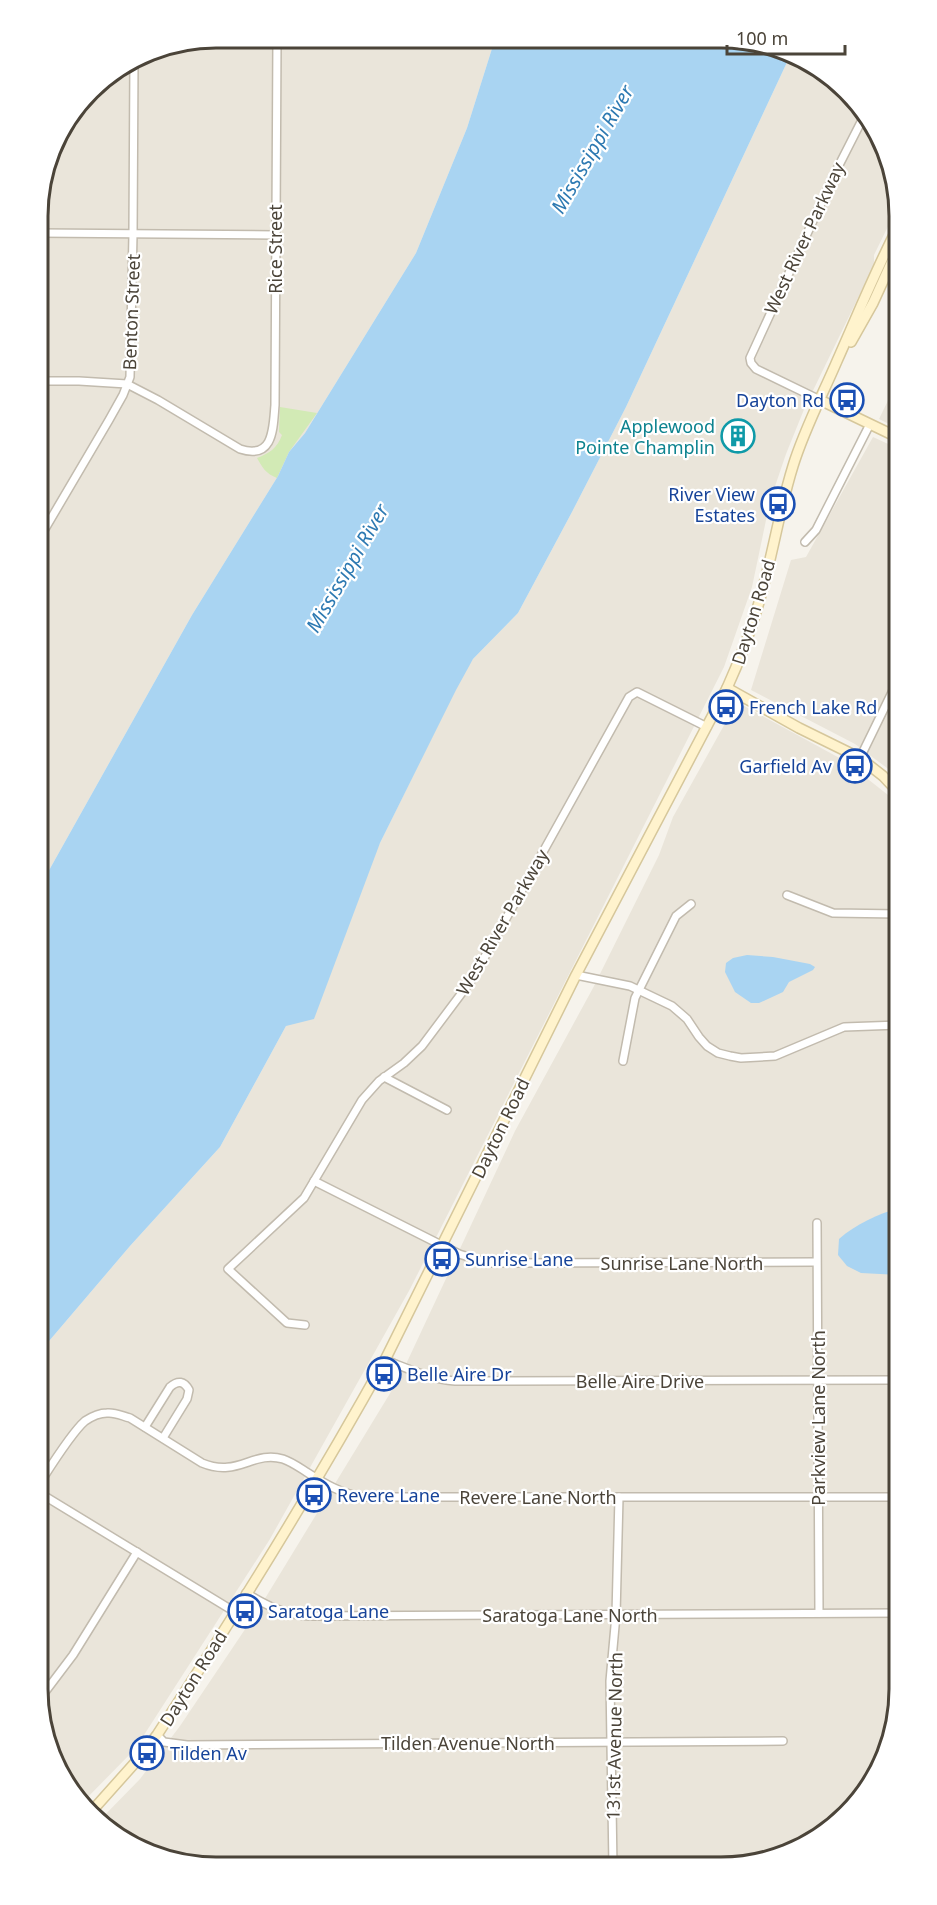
<svg xmlns="http://www.w3.org/2000/svg" width="937" height="1905" viewBox="0 0 937 1905" font-family="'Noto Sans',sans-serif">
	<rect width="100%" height="100%" fill="#f6f3ec"/>
	<!-- residential -->
	<g fill="#eae5da">
		<path d="M 216,38 L 495,39 L 467,128 L 416,253 L 305,433 L 289,452 L 278,476 L 192,615 L 38,890 L 39,193 L 56,137 L 98,82 L 148,51 Z"/>
		<path d="M 789,58 L 839,82 L 890,159 L 898,206 L 874,255 L 874,265 L 805,407 L 786,454 L 770,501 L 752,587 L 724,667 L 410,1289 L 270,1539 L 135,1749 L 84,1801 L 47,1746 L 38,1689 L 38,1354 L 130,1246 L 220,1147 L 286,1026 L 380,843 L 463,674 L 473,659 L 518,613 L 572,512 L 626,407 Z"/>
		<path d="M 899,378 L 899,429 L 879,419 Z"/>
		<path d="M 873,437 L 899,449 L 899,777 L 855,744 L 751,690 L 791,560 L 806,557 Z"/>
		<path d="M 737,702 L 845,761 L 888,795 L 899,810 L 899,1701 L 886,1757 L 862,1798 L 820,1837 L 778,1858 L 721,1867 L 193,1866 L 137,1849 L 98,1822 L 140,1779 L 180,1726 L 258,1610 L 400,1377 L 515,1131 L 593,988 L 659,855 L 673,817 Z"/>
	</g>
	<!-- green -->
	<path fill="#d2eab5" d="M 280,407 L 317,413 L 289,452 L 277,478 C 266,474 262,467 257,458 C 269,453 277,449 282,435 L 279,432 Z"/>
	<!-- water -->
	<g fill="#a9d4f2">
		<path d="M 495,39 L 755,41 L 789,58 L 626,407 L 572,512 L 518,613 L 473,659 L 456,690 L 380,843 L 314,1019 L 286,1026 L 220,1147 L 130,1246 L 38,1354 L 38,890 L 192,615 L 278,476 L 289,452 L 305,433 L 416,253 L 467,128 Z"/>
		<path d="M 747,955 L 773,957 L 810,964 L 815,967 L 813,970 L 789,982 L 783,992 L 759,1003 L 751,1003 L 735,992 L 725,972 L 726,963 L 733,958 Z"/>
		<path d="M 899,1208 L 899,1275 L 861,1273 L 847,1266 L 838,1255 L 839,1239 C 856,1224 878,1214 899,1208 Z"/>
	</g>
	<g fill="none" stroke-linecap="round" stroke-linejoin="round">
		<defs>
			<g id="street">
				<path d="M 39,233 L 275,235"/>
				<path d="M 39,381 L 79,381 L 127,384 L 158,400 L 240,449 C 274,460 273,428 275,405 L 277,38"/>
				<path d="M 820,400 L 756,369 L 751,363 L 750,358 L 834,175 L 863,118"/>
				<path d="M 39,539 L 109,420 L 123,395 L 130,377 L 133,234 L 134,60"/>
				<path d="M 805,542 L 816,530 L 870,424"/>
				<path d="M 860,758 L 899,678"/>
				<path d="M 787,895 L 833,913 L 899,914"/>
				<path d="M 576,975 L 630,986 L 672,1006 L 687,1019 L 699,1037 L 707,1046 L 718,1053 L 730,1056 L 741,1058 L 775,1056 L 844,1027 L 899,1025"/>
				<path d="M 623,1061 L 635,998 L 676,916 L 691,904"/>
				<path d="M 384,1077 L 447,1110"/>
				<path d="M 314,1181 L 459,1254 L 488,1263 L 816,1262"/>
				<path d="M 817,1223 L 819,1613"/>
				<path d="M 305,1325 L 287,1323 L 228,1269 L 304,1198 L 362,1100 L 379,1081 L 404,1063 L 422,1046 L 473,978 L 629,697 L 637,692 L 707,727"/>
				<path d="M 385,1360 C 409,1369 430,1379 455,1381 L 899,1380"/>
				<path d="M 145,1427 L 170,1387 C 178,1380 184,1381 189,1390 L 187,1399 L 163,1438"/>
				<path d="M 38,1486 C 49,1469 71,1433 85,1421 C 91,1417 100,1413 107,1413 C 115,1412 122,1416 130,1418 L 202,1463 C 238,1478 253,1450 283,1459 C 292,1462 300,1468 308,1473 C 325,1484 342,1494 363,1497 L 899,1497"/>
				<path d="M 38,1492 L 235,1612"/>
				<path d="M 246,1593 C 267,1606 285,1615 310,1616 L 899,1613"/>
				<path d="M 39,1700 L 73,1655 L 137,1552"/>
				<path d="M 157,1735 L 164,1742 L 187,1745 L 783,1741"/>
				<path d="M 313,1866 L 326,1862 L 338,1862 L 768,1860"/>
				<path d="M 613,1867 L 610,1681 L 616,1615 L 619,1497"/>
			</g>
			<g id="secondary">
				<path d="M 851,342 L 873,303 L 899,246"/>
				<path d="M 820,400 L 899,438"/>
				<path d="M 727,688 L 799,728 L 860,758 L 883,776 L 899,793"/>
				<path d="M 91,1812 L 141,1756 L 157,1735 C 237,1612 314,1488 385,1360 L 576,975 L 727,688 C 744,651 758,611 767,572 C 776,536 782,501 793,466 C 804,430 822,396 837,361 C 857,316 876,269 899,225"/>
			</g>
		</defs>
		<!-- street casing -->
		<use href="#street" stroke="#c2bbae" stroke-width="10"/>
		<!-- secondary casing -->
		<use href="#secondary" stroke="#d6c79b" stroke-width="12"/>
		<!-- street -->
		<use href="#street" stroke="#fff" stroke-width="7"/>
		<!-- secondary -->
		<use href="#secondary" stroke="#fff3cd" stroke-width="9"/>
	</g>
	<!-- icons -->
	<defs>
		<symbol id="bus-ring" viewBox="-11 -11 22 22"><circle r="9.5" fill="#fff" stroke="#1a4fb4" stroke-width="1.5"/><path d="M-5-6H5V4H4V6H2V4H-2V6H-4V4H-5ZM-3.5-4V0h7V-4ZM-3.5 1.2v1.5H-2V1.2ZM2 1.2v1.5H3.5V1.2Z" fill="#1a4fb4"/></symbol>
		<symbol id="building-ring" viewBox="-11 -11 22 22"><circle r="9.5" fill="#fff" stroke="#0f9aa8" stroke-width="1.5"/><path d="M-4-6H4V6H1V3H-1V6H-4ZM-2.5-4.3h1.7v1.8h-1.7ZM.8-4.3h1.7v1.8H.8ZM-2.5-1h1.7V.8h-1.7ZM.8-1h1.7V.8H.8Z" fill="#0f9aa8"/></symbol>
	</defs>
	<g fill-rule="evenodd">
		<use href="#bus-ring" x="828" y="381" width="38" height="38"/>
		<use href="#building-ring" x="719" y="417" width="38" height="38"/>
		<use href="#bus-ring" x="759" y="485" width="38" height="38"/>
		<use href="#bus-ring" x="707" y="688" width="38" height="38"/>
		<use href="#bus-ring" x="836" y="747" width="38" height="38"/>
		<use href="#bus-ring" x="423" y="1240" width="38" height="38"/>
		<use href="#bus-ring" x="365" y="1355" width="38" height="38"/>
		<use href="#bus-ring" x="295" y="1476" width="38" height="38"/>
		<use href="#bus-ring" x="226" y="1592" width="38" height="38"/>
		<use href="#bus-ring" x="128" y="1734" width="38" height="38"/>
	</g>
	<g text-anchor="middle" dominant-baseline="central" stroke-width="4.5" stroke-linejoin="round" paint-order="stroke">
		<!-- street labels -->
		<g font-size="18" fill="#4b4439" stroke="#fff">
			<text transform="translate(804 238) rotate(-65)">West River Parkway</text>
			<text transform="translate(275 249) rotate(-90)">Rice Street</text>
			<text transform="translate(131 312) rotate(-88)">Benton Street</text>
			<text transform="translate(753 612) rotate(-73)">Dayton Road</text>
			<text transform="translate(502 922) rotate(-60)">West River Parkway</text>
			<text transform="translate(500 1128) rotate(-64)">Dayton Road</text>
			<text x="682" y="1263">Sunrise Lane North</text>
			<text x="640" y="1381">Belle Aire Drive</text>
			<text transform="translate(818 1418) rotate(-90)">Parkview Lane North</text>
			<text x="538" y="1497">Revere Lane North</text>
			<text x="570" y="1615">Saratoga Lane North</text>
			<text transform="translate(193 1678) rotate(-58)">Dayton Road</text>
			<text transform="translate(614 1736) rotate(-89)">131st Avenue North</text>
			<text x="468" y="1743">Tilden Avenue North</text>
		</g>
		<!-- transit labels -->
		<g font-size="18" fill="#164399" stroke="#fff" text-anchor="start">
			<text x="824" y="400" text-anchor="end">Dayton Rd</text>
			<text x="755" y="494" text-anchor="end">River View<tspan x="755" dy="21">Estates</tspan></text>
			<text x="749" y="707">French Lake Rd</text>
			<text x="832" y="766" text-anchor="end">Garfield Av</text>
			<text x="465" y="1259">Sunrise Lane</text>
			<text x="407" y="1374">Belle Aire Dr</text>
			<text x="337" y="1495">Revere Lane</text>
			<text x="268" y="1611">Saratoga Lane</text>
			<text x="170" y="1753">Tilden Av</text>
		</g>
		<!-- culture labels -->
		<g font-size="18" fill="#0d838f" stroke="#fff" text-anchor="end">
			<text x="715" y="426">Applewood<tspan x="715" dy="21">Pointe Champlin</tspan></text>
		</g>
		<!-- water labels -->
		<g font-size="20" font-style="italic" fill="#2e7ab2" stroke="#fff">
			<text transform="translate(592 149) rotate(-60)">Mississippi River</text>
			<text transform="translate(347 568) rotate(-60)">Mississippi River</text>
		</g>
	</g>
	<!-- crop -->
	<path d="M0 0H937V1905H0ZM216 48H721A168 168 0 0 1 889 216V1689A168 168 0 0 1 721 1857H216A168 168 0 0 1 48 1689V216A168 168 0 0 1 216 48Z" fill="#fff" fill-rule="evenodd"/>
	<path fill="none" stroke="#4b4439" stroke-width="3" d="M216 48H721A168 168 0 0 1 889 216V1689A168 168 0 0 1 721 1857H216A168 168 0 0 1 48 1689V216A168 168 0 0 1 216 48Z"/>
	<!-- scale -->
	<path d="M727 45v9h118v-9" fill="none" stroke="#4b4439" stroke-width="3"/>
	<text x="736" y="45" font-size="18" fill="#4b4439" stroke="#ffffff" stroke-width="4.5" paint-order="stroke">100 m</text>
</svg>
